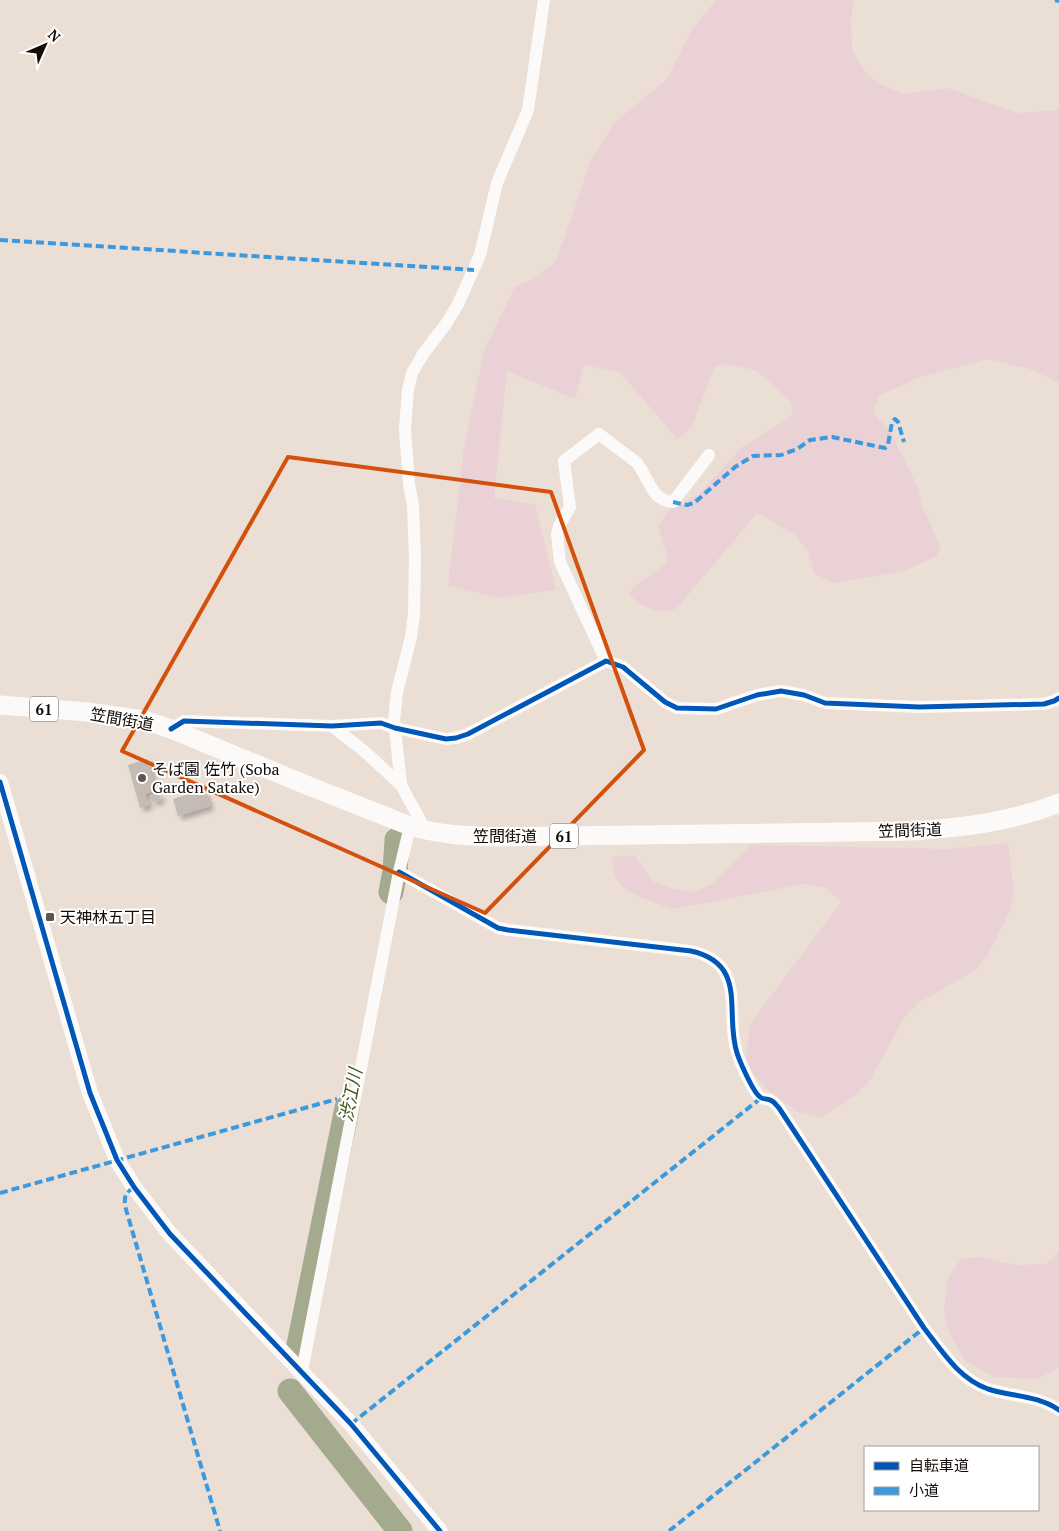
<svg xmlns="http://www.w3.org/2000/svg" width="1059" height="1531" viewBox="0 0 1059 1531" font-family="'PT Serif','Noto Sans JP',serif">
	<defs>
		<filter id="shadow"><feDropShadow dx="4" dy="4" stdDeviation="2.5" flood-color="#0004"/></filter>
	</defs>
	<rect width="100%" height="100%" fill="#ebded5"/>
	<!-- green -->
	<g fill="#e9d1d6">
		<path d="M 716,0 L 854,0 L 851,18 L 852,48 L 861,67 L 877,83 L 905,94 L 947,88 L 1018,113 L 1059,110 L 1059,383 L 1030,369 L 988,359 L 917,378 L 879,396 L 873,412 L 892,435 L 917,486 L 922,506 L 941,548 L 936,556 L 908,570 L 833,583 L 814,573 L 808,551 L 794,534 L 757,513 L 677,608 C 656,617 644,607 628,594 C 639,579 658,574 668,559 L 658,526 L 670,510 L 699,494 L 742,447 L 786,420 L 793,413 L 790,401 L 756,370 L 723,364 L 714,368 L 692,426 L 678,440 L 620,372 L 584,365 L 575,399 L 507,371 L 494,498 L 535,504 L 556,590 L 498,598 L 448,585 L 464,448 L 484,351 L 515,286 L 534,279 L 556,261 L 591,160 L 614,123 L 666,80 L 691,31 Z"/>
		<path d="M 1008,843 L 1014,895 L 1008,915 L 989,953 L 977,969 L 918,1003 L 904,1018 L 870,1080 L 855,1096 L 820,1118 L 798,1112 L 768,1090 L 753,1074 L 746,1058 L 750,1024 L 841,902 L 826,888 L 804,884 L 673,909 C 658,904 626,894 617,880 C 614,874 613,864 611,857 L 634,855 L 653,881 L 673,889 L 696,892 L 715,882 L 751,845 L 948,849 Z"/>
		<path d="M 1059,1253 L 1059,1367 L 1037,1379 L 994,1377 L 965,1361 L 949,1332 L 944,1311 L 948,1278 L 961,1259 L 982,1257 L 1014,1265 L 1045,1264 Z"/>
	</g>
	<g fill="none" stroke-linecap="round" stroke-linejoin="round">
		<!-- river -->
		<g stroke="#a4aa8e" stroke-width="25">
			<path d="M 391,892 L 395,871 L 397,840"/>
			<path d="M 298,1350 L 347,1108"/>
			<path d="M 290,1391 L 400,1531"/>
		</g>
	</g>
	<!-- building -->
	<g fill="#c4bcb4" filter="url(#shadow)">
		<path d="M 147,759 L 156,790 L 145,794 L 149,805 L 140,808 L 128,765 Z"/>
		<path d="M 204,789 L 210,806 L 178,816 L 173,799 Z"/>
		<path d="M 159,793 L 161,800 L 153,802 L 150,796 Z"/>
	</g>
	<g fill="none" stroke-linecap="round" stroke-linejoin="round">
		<!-- street -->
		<g stroke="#fcfaf9" stroke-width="12">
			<path d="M 606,661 L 560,562 L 557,534 L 559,526 L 570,507 L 564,461 L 599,434 L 636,462 C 649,476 650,501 673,502 L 709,455"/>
			<path d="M 332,726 L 364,751 L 401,785"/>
			<path d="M 171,729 L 184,721 L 332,726 L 381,723 L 395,728 L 446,739 L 456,738 L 468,734 L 606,661 L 623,667 L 665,702 L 677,708 L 716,709 L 757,695 L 781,691 L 804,695 L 825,703 L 919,707 L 1044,704 L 1054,701 L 1059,698"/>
			<path d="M 426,831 L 401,785 L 394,720 L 397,692 L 411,637 L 414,614 L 415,558 L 413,506 L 409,484 L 405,429 L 408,390 L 412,373 L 423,354 L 446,324 L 458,304 L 480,255 L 497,183 L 528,110 L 544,0"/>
			<path d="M 399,872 L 498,928 L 508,930 L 691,951 C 749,964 724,1013 737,1053 C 740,1062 753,1092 760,1097 C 763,1100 767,1098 770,1100 C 774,1101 776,1105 779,1108 L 924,1328 C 942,1351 959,1379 988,1389 C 1013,1397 1037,1395 1059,1410"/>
			<path d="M 302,1371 L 399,872 L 410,826"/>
		</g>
		<!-- secondary -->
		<path stroke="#fcfaf9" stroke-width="16" d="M 0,782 L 90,1093 L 117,1160 L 134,1187 L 170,1234 L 351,1424 L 440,1531"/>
		<!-- primary -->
		<path stroke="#fcfaf9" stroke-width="19" d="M 0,705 L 88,712 L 144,720 L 171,729 L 299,782 L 410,826 C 440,835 468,836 499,837 L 914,831 C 966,827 1010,822 1059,803"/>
		<!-- quiet -->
		<g stroke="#3b99dd" stroke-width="4" stroke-dasharray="8 4" stroke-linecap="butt">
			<path d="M 1055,0 L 1059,1"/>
			<path d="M 0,240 L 474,270"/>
			<path d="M 673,502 L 687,505 L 694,503 L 735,467 L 753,456 L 781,455 L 797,449 L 810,440 L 832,437 L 885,448 L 888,445 L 892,422 L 895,419 L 898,422 L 904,442"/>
			<path d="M 134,1187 C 126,1193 124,1195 125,1206 L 220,1531"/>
			<path d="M 0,1193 L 337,1099"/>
			<path d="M 351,1424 L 761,1098"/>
			<path d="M 669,1531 L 924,1328"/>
		</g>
		<defs>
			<g id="cycleway">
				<path d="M 171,729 L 184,721 L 332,726 L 381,723 L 395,728 L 446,739 L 456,738 L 468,734 L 606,661 L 623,667 L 665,702 L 677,708 L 716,709 L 757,695 L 781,691 L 804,695 L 825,703 L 919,707 L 1044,704 L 1054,701 L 1059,698"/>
				<path d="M 0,782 L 90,1093 L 117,1160 L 134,1187 L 170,1234 L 351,1424 L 440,1531"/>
				<path d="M 399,872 L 498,928 L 508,930 L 691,951 C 749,964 724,1013 737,1053 C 740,1062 753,1092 760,1097 C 763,1100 767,1098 770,1100 C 774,1101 776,1105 779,1108 L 924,1328 C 942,1351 959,1379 988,1389 C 1013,1397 1037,1395 1059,1410"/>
			</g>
		</defs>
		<!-- cycleway casing -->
		<use href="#cycleway" stroke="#fff" stroke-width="8"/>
		<!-- cycleway -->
		<use href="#cycleway" stroke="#0057b8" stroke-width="5"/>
	</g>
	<!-- marked area -->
	<path fill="none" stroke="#d3510c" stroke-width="4" stroke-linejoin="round" d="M 288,457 L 551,492 L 644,750 L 485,913 L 122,751 Z"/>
	<!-- markers -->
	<g fill="#5f554f" stroke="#fff" stroke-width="2">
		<circle cx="142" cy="778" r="5"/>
		<rect x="45" y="912" width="10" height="10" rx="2.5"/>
	</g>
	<g text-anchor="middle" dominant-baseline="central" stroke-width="4" stroke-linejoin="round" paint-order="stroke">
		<!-- shield labels -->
		<g fill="#fff" stroke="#5a5451" stroke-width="1">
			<rect x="30" y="696.5" width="28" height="25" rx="4"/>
			<rect x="550" y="823.5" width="28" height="25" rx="4"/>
		</g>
		<g font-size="15" font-weight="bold" fill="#130b07">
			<text x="44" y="709">61</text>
			<text x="564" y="836">61</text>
		</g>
		<!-- street labels -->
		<g font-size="16" fill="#130b07" stroke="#fff">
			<text transform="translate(122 719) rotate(10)">笠間街道</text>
			<text transform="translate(910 830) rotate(-2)">笠間街道</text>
			<text x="505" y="836">笠間街道</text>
		</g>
		<!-- poi labels -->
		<g font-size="16" fill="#130b07" stroke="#fff" text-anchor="start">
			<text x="152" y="769">そば園 佐竹 (Soba<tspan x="152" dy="18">Garden Satake)</tspan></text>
			<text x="60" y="917">天神林五丁目</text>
		</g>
		<!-- water labels -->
		<g font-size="18" font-style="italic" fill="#42541a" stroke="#fff">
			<text transform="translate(350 1095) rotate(-79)">渋江川</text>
		</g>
	</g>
	<!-- legend -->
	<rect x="864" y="1446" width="175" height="65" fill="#ffffff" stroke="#a19d9c"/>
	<rect x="874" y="1462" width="25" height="8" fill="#0057b8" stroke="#a19d9c"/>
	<text x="909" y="1471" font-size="15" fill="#130b07">自転車道</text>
	<rect x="874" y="1487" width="25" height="8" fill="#3b99dd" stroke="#a19d9c"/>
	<text x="909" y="1496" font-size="15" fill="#130b07">小道</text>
	<!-- north arrow -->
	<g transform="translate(45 45) rotate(45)" stroke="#ffffff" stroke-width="4" paint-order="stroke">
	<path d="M0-4L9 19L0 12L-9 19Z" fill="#130b07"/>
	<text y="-8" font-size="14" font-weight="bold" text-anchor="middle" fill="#130b07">N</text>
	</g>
</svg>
